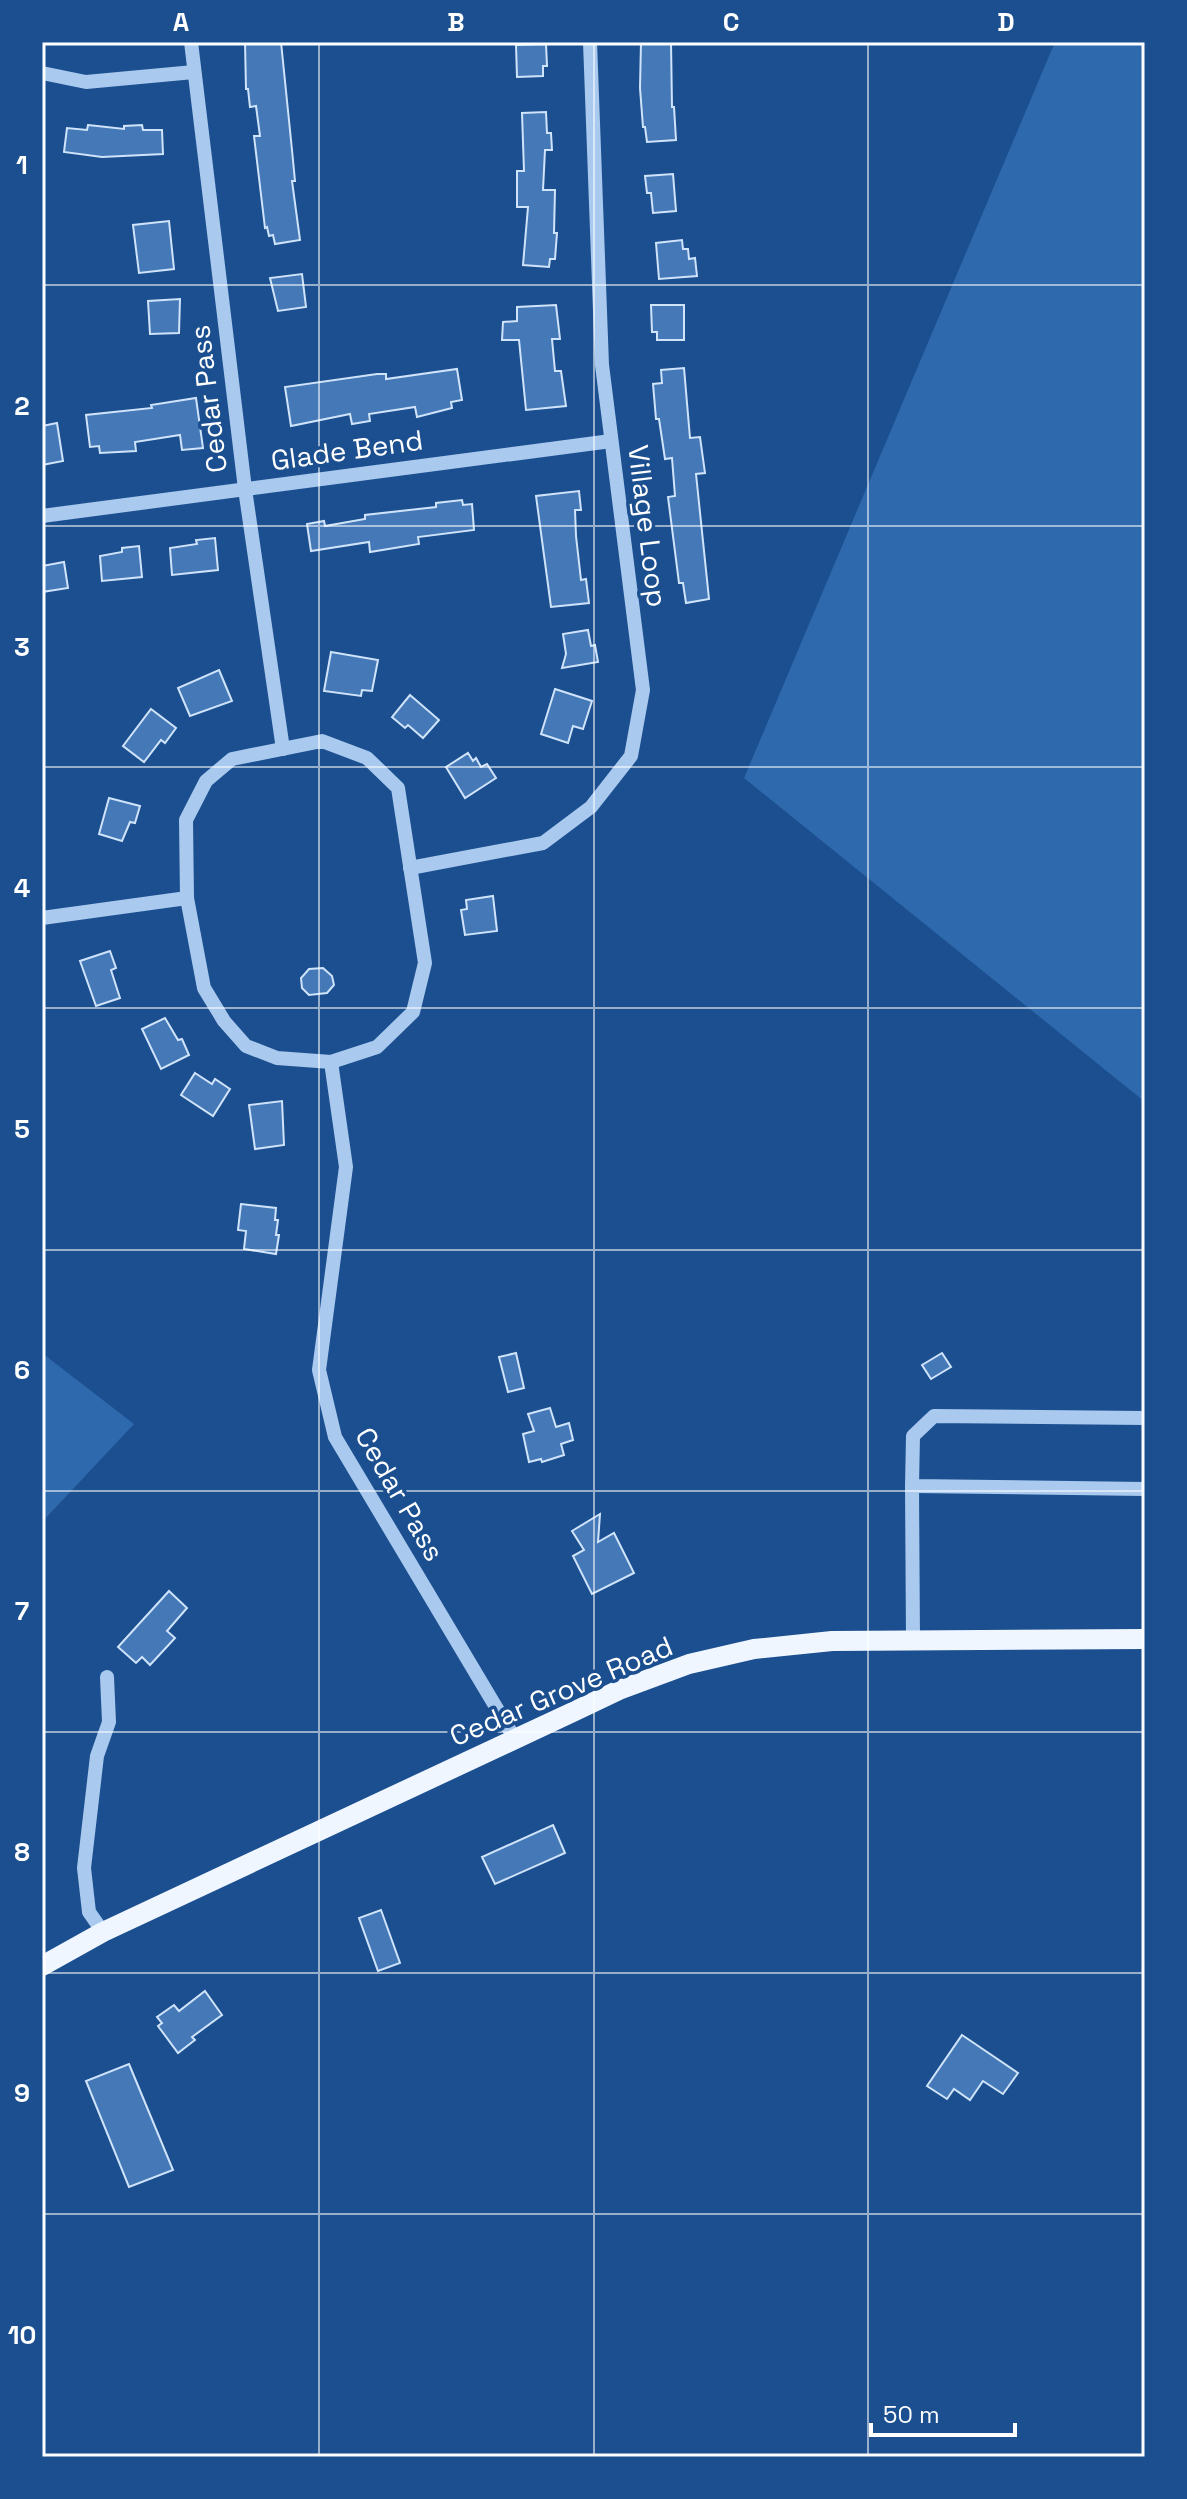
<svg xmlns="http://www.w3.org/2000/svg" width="1187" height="2499" viewBox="0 0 1187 2499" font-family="'Space Grotesk',sans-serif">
	<rect width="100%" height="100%" fill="#1b4f8f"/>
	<!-- green -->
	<g fill="#2e69ad">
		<path d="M 1055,42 L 1145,42 L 1145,1102 L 744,778 Z"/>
		<path d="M 42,1353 L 134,1424 L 42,1522 Z"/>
	</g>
	<!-- building -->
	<g fill="#4478b7" stroke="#cfe3fa" stroke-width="2">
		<path d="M 245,42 L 281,42 L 292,150 L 295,181 L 292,181 L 300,240 L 275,244 L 273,235 L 269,236 L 267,227 L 265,228 L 254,136 L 260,136 L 256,106 L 250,107 L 248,89 L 246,89 Z"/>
		<path d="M 641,42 L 671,42 L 672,107 L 674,107 L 676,140 L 647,142 L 645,127 L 643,127 L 640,88 Z"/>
		<path d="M 546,44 L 547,66 L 543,66 L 543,76 L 517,77 L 516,45 Z"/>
		<path d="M 546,112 L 547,133 L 551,133 L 552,150 L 545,150 L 543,190 L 555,190 L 554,233 L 557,233 L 555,259 L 550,259 L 549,267 L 523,265 L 528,207 L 517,207 L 517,171 L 524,171 L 522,113 Z"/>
		<path d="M 88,125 L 124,129 L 124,126 L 142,125 L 143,130 L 162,130 L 163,154 L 102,157 L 64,152 L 67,128 L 87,130 Z"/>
		<path d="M 673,174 L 676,211 L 653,213 L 651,193 L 647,193 L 645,176 Z"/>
		<path d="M 169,221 L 174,269 L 139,273 L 133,225 Z"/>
		<path d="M 682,240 L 683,249 L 688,249 L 689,259 L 695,258 L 697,276 L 659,279 L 656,243 Z"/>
		<path d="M 302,274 L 306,307 L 278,311 L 270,278 Z"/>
		<path d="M 180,299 L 179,333 L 150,334 L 148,301 Z"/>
		<path d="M 556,305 L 560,339 L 552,339 L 555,371 L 561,371 L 566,406 L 526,410 L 519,340 L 502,340 L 503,322 L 517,321 L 517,307 Z"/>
		<path d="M 651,305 L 684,305 L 684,340 L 657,340 L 657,332 L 652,332 Z"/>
		<path d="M 684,368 L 690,438 L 700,437 L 705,473 L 696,474 L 709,599 L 686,603 L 683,583 L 679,583 L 668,497 L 675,496 L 672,458 L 665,459 L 659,419 L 656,419 L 653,384 L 662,383 L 661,370 Z"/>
		<path d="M 457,369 L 462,400 L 451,402 L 452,408 L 417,417 L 415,407 L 369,414 L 370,421 L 352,424 L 350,414 L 291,426 L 285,387 L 377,374 L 386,374 L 386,379 Z"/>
		<path d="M 196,398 L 203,448 L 182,450 L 180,435 L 135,442 L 136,451 L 100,453 L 99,446 L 90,447 L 86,415 L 152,408 L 151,405 Z"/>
		<path d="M 57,423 L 63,461 L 42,465 L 42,426 Z"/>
		<path d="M 579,491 L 581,510 L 575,510 L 576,536 L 581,580 L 586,579 L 589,603 L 551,607 L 536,496 Z"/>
		<path d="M 462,500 L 463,505 L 472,504 L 474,530 L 418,537 L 419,544 L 370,552 L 369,542 L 311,551 L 307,524 L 324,521 L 325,526 L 365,519 L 365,515 L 436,507 L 436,503 Z"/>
		<path d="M 215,538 L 218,570 L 172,575 L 170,548 L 197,544 L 196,540 Z"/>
		<path d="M 139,546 L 142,577 L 102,581 L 100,556 L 122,552 L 122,548 Z"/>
		<path d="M 64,562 L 68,588 L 42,592 L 42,566 Z"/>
		<path d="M 588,630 L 591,646 L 595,645 L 598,662 L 562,668 L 566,654 L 563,634 Z"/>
		<path d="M 331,652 L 378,660 L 372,691 L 362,690 L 361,696 L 324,691 Z"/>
		<path d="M 219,670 L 232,701 L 190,716 L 178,688 Z"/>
		<path d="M 555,689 L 592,701 L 583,729 L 573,726 L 568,743 L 541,734 Z"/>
		<path d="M 410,695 L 439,720 L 423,738 L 408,725 L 405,728 L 392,717 Z"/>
		<path d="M 151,709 L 176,728 L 165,743 L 161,740 L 144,762 L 123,746 Z"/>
		<path d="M 468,753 L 473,761 L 476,758 L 481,767 L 487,764 L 496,778 L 465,798 L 446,767 Z"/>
		<path d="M 109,798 L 140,806 L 135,823 L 130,822 L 122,841 L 99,834 Z"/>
		<path d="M 493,896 L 497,931 L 465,935 L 461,910 L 467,909 L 466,900 Z"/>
		<path d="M 110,951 L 116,968 L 111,970 L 120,998 L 96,1006 L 80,961 Z"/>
		<path d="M 323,968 L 332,976 L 334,985 L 327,993 L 309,995 L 302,988 L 301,978 L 309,969 Z"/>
		<path d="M 165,1018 L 178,1040 L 182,1039 L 189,1055 L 161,1069 L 142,1029 Z"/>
		<path d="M 195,1073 L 212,1084 L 215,1079 L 230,1089 L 213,1116 L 181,1095 Z"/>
		<path d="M 282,1101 L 284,1145 L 255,1149 L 249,1105 Z"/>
		<path d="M 241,1204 L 276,1208 L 275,1220 L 278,1220 L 276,1235 L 279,1235 L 276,1254 L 244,1249 L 246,1231 L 238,1230 Z"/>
		<path d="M 516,1353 L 524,1388 L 508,1392 L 499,1357 Z"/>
		<path d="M 942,1353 L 951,1367 L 931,1379 L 922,1365 Z"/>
		<path d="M 550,1408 L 556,1427 L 569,1423 L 573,1440 L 561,1444 L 564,1455 L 542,1462 L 541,1459 L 529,1462 L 523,1434 L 534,1431 L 528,1414 Z"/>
		<path d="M 600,1514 L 598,1542 L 614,1533 L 634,1573 L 592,1594 L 573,1556 L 584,1550 L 572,1531 Z"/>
		<path d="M 169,1591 L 187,1608 L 167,1631 L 175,1638 L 150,1665 L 142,1657 L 136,1663 L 118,1647 Z"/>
		<path d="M 553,1825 L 565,1853 L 495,1884 L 482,1857 Z"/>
		<path d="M 381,1910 L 400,1963 L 378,1971 L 359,1918 Z"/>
		<path d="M 205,1991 L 222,2015 L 192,2037 L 195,2040 L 178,2053 L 158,2026 L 162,2023 L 157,2017 L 174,2005 L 179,2011 Z"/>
		<path d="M 962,2035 L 1018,2073 L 1003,2094 L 983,2081 L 970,2100 L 954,2089 L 947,2099 L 927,2086 Z"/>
		<path d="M 129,2064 L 173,2170 L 129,2187 L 86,2081 Z"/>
	</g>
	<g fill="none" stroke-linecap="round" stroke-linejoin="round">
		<!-- minor -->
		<g stroke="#a9c9ee" stroke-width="14">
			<path d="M 191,42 L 245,489 L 283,749"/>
			<path d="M 42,73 L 86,82 L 194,72"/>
			<path d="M 42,516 L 611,441"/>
			<path d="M 322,741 L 367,758 L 398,788 L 425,963 L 413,1012 L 377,1047 L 331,1062 L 277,1058 L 246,1046 L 224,1021 L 204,988 L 187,898 L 186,820 L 206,781 L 232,759 Z"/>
			<path d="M 410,868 L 543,843 L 591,807 L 631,756 L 643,690 L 602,365 L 590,42"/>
			<path d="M 42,918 L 187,898"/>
			<path d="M 331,1062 L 346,1167 L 319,1370 L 335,1437 L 515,1739"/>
			<path d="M 1145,1418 L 934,1416 L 913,1436 L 912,1486 L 1145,1489"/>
			<path d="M 912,1486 L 913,1640"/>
			<path d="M 103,1932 L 89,1912 L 84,1868 L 97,1756 L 109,1722 L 107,1677"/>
		</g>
		<!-- major -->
		<path stroke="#f0f6ff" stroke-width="20" d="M 42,1966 L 103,1932 L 575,1711 L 619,1690 L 689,1664 L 754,1649 L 832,1641 L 1145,1639"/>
	</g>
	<!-- grid -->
	<path fill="none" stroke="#fff" stroke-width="2" stroke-opacity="0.55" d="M 319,42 L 319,2457M 594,42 L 594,2457M 868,42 L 868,2457M 42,285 L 1145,285M 42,526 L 1145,526M 42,767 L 1145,767M 42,1008 L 1145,1008M 42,1250 L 1145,1250M 42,1491 L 1145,1491M 42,1732 L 1145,1732M 42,1973 L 1145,1973M 42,2214 L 1145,2214"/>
	<g text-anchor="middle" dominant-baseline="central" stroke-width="7" stroke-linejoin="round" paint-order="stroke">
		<!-- street labels -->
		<g font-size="28" fill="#fff" stroke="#1b4f8f">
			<text transform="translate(208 399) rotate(-97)">Cedar Pass</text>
			<text transform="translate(347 450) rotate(-8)">Glade Bend</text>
			<text transform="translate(648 526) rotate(83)">Village Loop</text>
			<text transform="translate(400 1494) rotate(60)">Cedar Pass</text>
			<text transform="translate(561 1691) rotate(-23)">Cedar Grove Road</text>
		</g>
	</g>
	<!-- border -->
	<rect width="1187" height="2499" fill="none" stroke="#1b4f8f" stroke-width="88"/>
	<!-- scale -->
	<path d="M871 2423v12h144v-12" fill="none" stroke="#ffffff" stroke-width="4"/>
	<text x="883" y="2423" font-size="24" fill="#ffffff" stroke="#1b4f8f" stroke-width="6" paint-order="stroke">50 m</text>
	<rect x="44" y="44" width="1099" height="2411" fill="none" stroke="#fff" stroke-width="3"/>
	<g font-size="26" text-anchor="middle" font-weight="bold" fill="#fff">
		<text x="181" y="31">A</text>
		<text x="456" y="31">B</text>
		<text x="731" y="31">C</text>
		<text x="1006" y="31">D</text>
		<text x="22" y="174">1</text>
		<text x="22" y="415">2</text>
		<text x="22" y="656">3</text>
		<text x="22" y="897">4</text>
		<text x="22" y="1138">5</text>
		<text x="22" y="1379">6</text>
		<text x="22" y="1620">7</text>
		<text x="22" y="1861">8</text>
		<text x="22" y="2102">9</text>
		<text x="22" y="2344">10</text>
	</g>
</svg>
